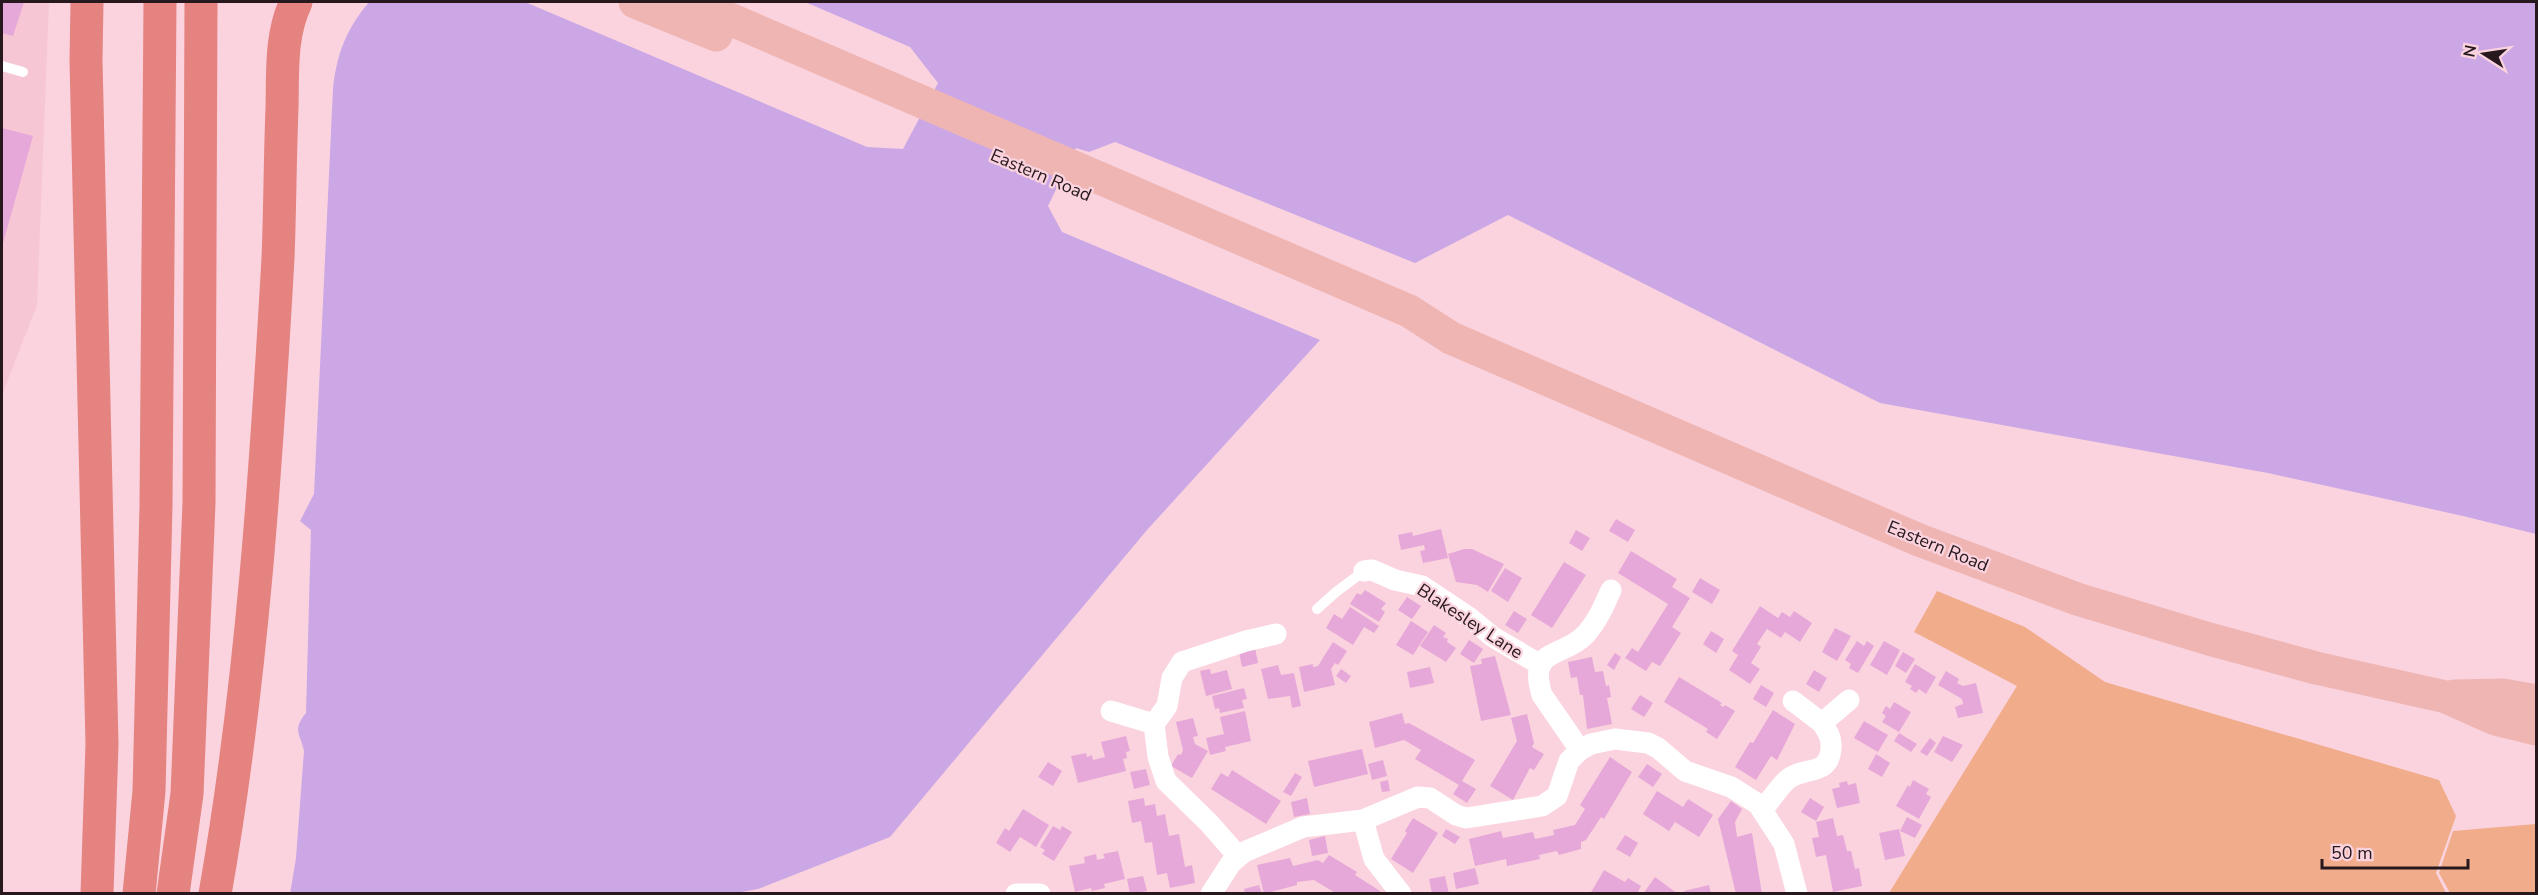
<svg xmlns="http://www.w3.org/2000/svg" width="2538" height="895" viewBox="0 0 2538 895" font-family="'Nunito Sans',sans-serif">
	<rect width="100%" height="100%" fill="#fbd3de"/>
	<!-- built -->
	<path fill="#f6c6d4" d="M 2,2 L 49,2 L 37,305 L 2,395 Z"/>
	<!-- green -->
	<g fill="#f1ac8b">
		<path d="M 1937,591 L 2025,627 L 2105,682 L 2439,780 L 2456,816 L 2436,873 L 2446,893 L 1889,893 L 2017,686 L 1914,632 Z"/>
		<path d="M 2536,824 L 2536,893 L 2450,893 L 2439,873 L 2453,831 Z"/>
	</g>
	<!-- water -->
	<path fill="#cba7e6" d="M 369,2 L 525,2 L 867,147 L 903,149 L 938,83 L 910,47 L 805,2 L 2536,2 L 2536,534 L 2463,516 L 2268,473 L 1880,403 L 1508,215 L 1415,263 L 1115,142 L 1089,152 L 1076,148 L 1048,206 L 1062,232 L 1320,340 L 1147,530 L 890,837 L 758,889 L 736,893 L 290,894 L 296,858 L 304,751 C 300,733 292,730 306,713 L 311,530 L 300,521 L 314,494 L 333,89 C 337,53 346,30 369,2 Z"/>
	<!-- building -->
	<g fill="#e6a8d8">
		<path d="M 2,2 L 24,2 L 13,36 L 2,33 Z"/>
		<path d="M 2,128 L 33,136 L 2,247 Z"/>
		<path d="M 1616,519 L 1635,530 L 1628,542 L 1609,531 Z"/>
		<path d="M 1441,529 L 1448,558 L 1423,563 L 1420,551 L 1425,550 L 1424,545 L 1401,550 L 1398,535 L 1412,532 L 1413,536 Z"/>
		<path d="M 1576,530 L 1590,538 L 1582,551 L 1569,543 Z"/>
		<path d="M 1464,549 L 1472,549 L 1504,564 L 1488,592 L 1477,585 L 1456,582 L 1448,554 Z"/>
		<path d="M 1631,551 L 1677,579 L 1672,587 L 1690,598 L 1672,627 L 1681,633 L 1660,666 L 1652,662 L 1646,671 L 1625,658 L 1632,648 L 1638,652 L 1668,604 L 1618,573 Z"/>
		<path d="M 1564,562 L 1586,575 L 1552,628 L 1531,615 Z"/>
		<path d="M 1505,568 L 1522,578 L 1508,602 L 1491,591 Z"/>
		<path d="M 1700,578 L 1720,590 L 1712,604 L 1692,592 Z"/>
		<path d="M 1365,590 L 1386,603 L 1381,609 L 1385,612 L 1379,622 L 1350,604 L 1357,593 L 1361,595 Z"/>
		<path d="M 1407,597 L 1421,606 L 1412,619 L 1398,610 Z"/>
		<path d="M 1760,606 L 1778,618 L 1782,612 L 1790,617 L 1794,611 L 1812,623 L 1800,642 L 1785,632 L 1781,638 L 1767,629 L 1757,644 L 1761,647 L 1751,663 L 1760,669 L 1750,684 L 1729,670 L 1738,655 L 1732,651 Z"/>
		<path d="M 1350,607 L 1379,626 L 1374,633 L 1364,627 L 1353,645 L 1326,628 L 1334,614 L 1342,619 Z"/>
		<path d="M 1514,611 L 1527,619 L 1518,633 L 1505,625 Z"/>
		<path d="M 1411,621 L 1428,632 L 1413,655 L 1396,645 Z"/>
		<path d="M 1434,625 L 1446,633 L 1443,637 L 1448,639 L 1447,642 L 1456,648 L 1446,662 L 1420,646 Z"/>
		<path d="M 1835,628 L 1851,636 L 1837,661 L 1822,652 Z"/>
		<path d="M 1711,631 L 1724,639 L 1716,653 L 1703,644 Z"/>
		<path d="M 1469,640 L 1483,649 L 1474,663 L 1460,654 Z"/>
		<path d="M 1857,641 L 1864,646 L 1867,641 L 1874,646 L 1858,673 L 1849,668 L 1851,664 L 1845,660 Z"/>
		<path d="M 1884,641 L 1900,650 L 1887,675 L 1870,665 Z"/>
		<path d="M 1333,642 L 1347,651 L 1338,665 L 1335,663 L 1331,669 L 1335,685 L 1304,692 L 1299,667 L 1313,664 L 1313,667 L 1318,666 Z"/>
		<path d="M 1255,648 L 1258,663 L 1242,667 L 1239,652 Z"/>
		<path d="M 1903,652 L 1915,659 L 1906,673 L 1895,666 Z"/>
		<path d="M 1615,653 L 1621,657 L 1614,670 L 1607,665 Z"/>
		<path d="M 1495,656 L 1511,715 L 1481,721 L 1470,666 L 1482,664 L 1481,659 Z"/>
		<path d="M 1592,657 L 1595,672 L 1603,671 L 1606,686 L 1609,685 L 1611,697 L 1607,698 L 1612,724 L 1587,729 L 1583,695 L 1580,695 L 1577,677 L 1571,678 L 1568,662 Z"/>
		<path d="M 1915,664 L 1936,677 L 1926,694 L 1919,689 L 1916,693 L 1910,689 L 1912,686 L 1905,682 Z"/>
		<path d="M 1278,665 L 1281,675 L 1294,673 L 1301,706 L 1292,708 L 1290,696 L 1268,699 L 1261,669 Z"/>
		<path d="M 1430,667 L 1434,683 L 1410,688 L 1407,672 Z"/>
		<path d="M 1210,669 L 1211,674 L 1227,670 L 1232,689 L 1206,696 L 1200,671 Z"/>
		<path d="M 1341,669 L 1351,676 L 1346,683 L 1336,676 Z"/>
		<path d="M 1814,670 L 1827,678 L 1819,692 L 1806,684 Z"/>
		<path d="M 1946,671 L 1959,679 L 1957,683 L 1963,686 L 1976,683 L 1983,713 L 1958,718 L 1955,707 L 1963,704 L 1962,699 L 1938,685 Z"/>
		<path d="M 1679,677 L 1722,703 L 1720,705 L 1723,707 L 1725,705 L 1735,711 L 1717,739 L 1706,732 L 1708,729 L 1664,702 Z"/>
		<path d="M 1761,685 L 1774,693 L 1766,707 L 1753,699 Z"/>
		<path d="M 1244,688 L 1247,699 L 1242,700 L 1244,708 L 1220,713 L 1219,708 L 1215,709 L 1212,696 Z"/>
		<path d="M 1640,695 L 1653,703 L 1644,717 L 1631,709 Z"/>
		<path d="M 1894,702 L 1911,712 L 1899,732 L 1882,722 L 1886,716 L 1882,713 L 1886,706 L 1890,709 Z"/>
		<path d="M 1773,710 L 1795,724 L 1777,760 L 1771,756 L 1756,780 L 1735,767 L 1750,742 L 1753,743 Z"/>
		<path d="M 1245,711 L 1251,741 L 1225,747 L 1226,751 L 1210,755 L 1206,738 L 1224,734 L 1220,717 Z"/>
		<path d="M 1402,713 L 1405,724 L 1409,723 L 1475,760 L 1462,781 L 1476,789 L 1467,803 L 1453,794 L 1459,785 L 1415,759 L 1421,750 L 1404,740 L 1375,748 L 1369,722 Z"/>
		<path d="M 1527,714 L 1534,743 L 1532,747 L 1544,754 L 1534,770 L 1530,768 L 1513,800 L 1490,786 L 1517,741 L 1511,718 Z"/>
		<path d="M 1193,718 L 1198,736 L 1193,737 L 1195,744 L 1208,751 L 1192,778 L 1171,766 L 1178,754 L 1181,755 L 1183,750 L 1176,722 Z"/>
		<path d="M 1864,721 L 1888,735 L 1878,752 L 1854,738 Z"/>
		<path d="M 1899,733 L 1917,744 L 1911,752 L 1894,741 Z"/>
		<path d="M 1126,736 L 1130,751 L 1126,752 L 1127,758 L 1123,759 L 1126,771 L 1078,783 L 1071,756 L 1086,753 L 1087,757 L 1092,755 L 1093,760 L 1105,757 L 1101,742 Z"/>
		<path d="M 1943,736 L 1963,745 L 1952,762 L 1934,752 Z"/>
		<path d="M 1930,738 L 1936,743 L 1927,756 L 1920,752 Z"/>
		<path d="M 1362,749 L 1368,774 L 1314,787 L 1308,761 Z"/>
		<path d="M 1876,754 L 1890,763 L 1882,777 L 1868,769 Z"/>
		<path d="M 1610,757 L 1632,772 L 1604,819 L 1601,817 L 1586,840 L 1581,842 L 1581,849 L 1559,855 L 1557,851 L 1539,855 L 1540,859 L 1507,866 L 1506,859 L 1475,866 L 1469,839 L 1501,831 L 1503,838 L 1533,832 L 1535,839 L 1554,835 L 1553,830 L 1575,825 L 1585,809 L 1580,805 Z"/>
		<path d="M 1383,760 L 1387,776 L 1372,780 L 1368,764 Z"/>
		<path d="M 1048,762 L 1062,771 L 1053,786 L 1038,777 Z"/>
		<path d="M 1647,764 L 1662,774 L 1653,787 L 1638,777 Z"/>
		<path d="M 1146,769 L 1150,785 L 1134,789 L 1130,772 Z"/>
		<path d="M 1232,770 L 1281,801 L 1266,824 L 1211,789 L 1221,773 L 1228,777 Z"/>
		<path d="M 1295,773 L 1302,777 L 1291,796 L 1283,792 Z"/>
		<path d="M 1388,780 L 1390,791 L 1382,792 L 1380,782 Z"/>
		<path d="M 1913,780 L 1929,789 L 1926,794 L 1931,797 L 1919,819 L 1896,806 L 1908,785 L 1910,787 Z"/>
		<path d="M 1847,781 L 1848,785 L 1856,783 L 1860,803 L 1837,808 L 1832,789 L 1840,787 L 1839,783 Z"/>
		<path d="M 1657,791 L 1683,807 L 1688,799 L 1713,815 L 1699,837 L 1675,822 L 1669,831 L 1643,814 Z"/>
		<path d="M 1144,798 L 1145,806 L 1155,804 L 1157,816 L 1165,814 L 1169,836 L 1179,834 L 1185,867 L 1192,865 L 1195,883 L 1170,888 L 1167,873 L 1157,875 L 1152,842 L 1145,843 L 1141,821 L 1132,823 L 1128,801 Z"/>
		<path d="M 1307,798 L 1310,814 L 1294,817 L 1291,802 Z"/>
		<path d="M 1810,798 L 1824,807 L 1816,821 L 1801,812 Z"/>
		<path d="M 1731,801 L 1742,809 L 1735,822 L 1737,837 L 1752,833 L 1762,894 L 1736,894 L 1718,819 Z"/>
		<path d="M 1023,809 L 1049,825 L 1036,847 L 1020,837 L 1010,852 L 996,843 L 1005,828 L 1009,831 Z"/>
		<path d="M 1907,817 L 1922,825 L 1915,838 L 1900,831 Z"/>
		<path d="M 1413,818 L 1438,833 L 1413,873 L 1391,859 L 1407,833 L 1405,831 Z"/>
		<path d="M 1833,818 L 1837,836 L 1843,835 L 1847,851 L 1851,851 L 1855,869 L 1859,868 L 1862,886 L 1833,892 L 1826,855 L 1816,857 L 1812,838 L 1819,837 L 1816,822 Z"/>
		<path d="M 1053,826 L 1060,830 L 1062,826 L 1072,832 L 1054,861 L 1042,854 L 1045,850 L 1040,847 Z"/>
		<path d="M 1446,829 L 1460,837 L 1455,844 L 1442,836 Z"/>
		<path d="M 1899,829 L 1905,856 L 1885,860 L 1879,833 Z"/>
		<path d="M 1625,835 L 1638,843 L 1630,857 L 1616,849 Z"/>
		<path d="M 1325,836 L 1328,853 L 1312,856 L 1309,840 Z"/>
		<path d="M 1118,851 L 1125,879 L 1104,884 L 1105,888 L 1092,891 L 1091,888 L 1075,892 L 1069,866 L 1085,863 L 1084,857 L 1096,854 L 1097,860 L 1105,858 L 1103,854 Z"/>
		<path d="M 1329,855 L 1357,872 L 1355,875 L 1380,891 L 1379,894 L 1337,894 L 1314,880 L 1297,882 L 1297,885 L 1264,894 L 1257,865 L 1290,858 L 1293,866 L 1318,860 L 1323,863 Z"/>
		<path d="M 1475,868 L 1479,884 L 1456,889 L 1453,873 Z"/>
		<path d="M 1604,870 L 1625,882 L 1628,878 L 1641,886 L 1637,894 L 1590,894 Z"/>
		<path d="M 1143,876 L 1147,891 L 1130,894 L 1127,879 Z"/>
		<path d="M 1445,876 L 1449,894 L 1432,894 L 1429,879 Z"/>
		<path d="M 1655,877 L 1678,894 L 1643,894 Z"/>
		<path d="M 1259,885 L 1262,894 L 1245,894 L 1244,889 Z"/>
		<path d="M 1709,885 L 1711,894 L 1685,894 L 1684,891 Z"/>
	</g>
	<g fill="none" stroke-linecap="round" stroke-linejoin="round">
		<!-- lane -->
		<g stroke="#fff" stroke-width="10">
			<path d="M 2,66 L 23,72"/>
			<path d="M 1317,609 L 1336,592 L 1364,571"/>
		</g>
		<!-- street -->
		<g stroke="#fff" stroke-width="21">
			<path d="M 1364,571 L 1372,570 L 1395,580 L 1422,586 L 1470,618 L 1493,637 L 1541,665"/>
			<path d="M 1793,701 L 1822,723"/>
			<path d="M 1111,711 L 1154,724"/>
			<path d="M 1580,750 L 1542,695 C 1527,647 1563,658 1585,635 C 1597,622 1604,606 1611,590"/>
			<path d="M 1763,809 C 1771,800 1778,788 1787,780 C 1802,766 1829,777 1831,749 C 1832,738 1828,732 1822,723 L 1849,700"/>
			<path d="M 1363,820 L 1374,859 L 1401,894"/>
			<path d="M 1238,856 L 1209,823 L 1166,781 L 1158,757 L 1154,724 L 1167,706 L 1172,678 L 1182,662 L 1246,641 L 1276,634"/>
			<path d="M 1016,894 L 1040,894"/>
			<path d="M 1211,894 L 1231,863 L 1244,852 L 1303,827 L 1363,820 L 1418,797 L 1430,798 L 1456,815 L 1466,818 L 1542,806 L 1557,796 L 1569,761 L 1580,750 L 1591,744 L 1615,739 L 1648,743 L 1658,748 L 1685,771 L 1731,787 L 1758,804 L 1784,844 L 1797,894"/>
		</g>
		<!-- primary -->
		<g stroke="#efb5b3" stroke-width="33">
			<path d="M 635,2 L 716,35"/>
			<path d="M 690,2 L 1409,311 L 1451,338 L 1919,540 L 2077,599 L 2209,639 L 2316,668 L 2446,697 L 2495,719 L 2536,729"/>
			<path d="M 2454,696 L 2503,695 L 2536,701"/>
		</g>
		<!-- highway -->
		<g stroke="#e58380" stroke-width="33">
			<path d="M 87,2 L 86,60 L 102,744 L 97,894"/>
			<path d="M 139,894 L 149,791 L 156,506 L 160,2"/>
			<path d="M 173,894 L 187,794 L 199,503 L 201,2"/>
			<path d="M 215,894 C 252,684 266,470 278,258 C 280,208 280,158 282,108 C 283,73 280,35 296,2"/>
		</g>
	</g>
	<g text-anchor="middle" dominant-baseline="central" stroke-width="4.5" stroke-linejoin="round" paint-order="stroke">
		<!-- street labels -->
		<g font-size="18" fill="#26181d" stroke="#fbd3de">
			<text transform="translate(1041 175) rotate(23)">Eastern Road</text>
			<text transform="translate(1938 546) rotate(22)">Eastern Road</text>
			<text transform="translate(1470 621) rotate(33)">Blakesley Lane</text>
		</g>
	</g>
	<!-- border -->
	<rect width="2538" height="895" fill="none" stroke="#26181d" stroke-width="6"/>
	<!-- north arrow -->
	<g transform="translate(2484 54) rotate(282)" stroke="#fbd3de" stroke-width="4.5" paint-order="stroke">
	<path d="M0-4.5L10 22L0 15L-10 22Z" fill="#26181d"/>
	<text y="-9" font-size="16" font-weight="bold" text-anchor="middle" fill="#26181d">N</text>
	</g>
	<!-- scale -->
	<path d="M2322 859v9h146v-9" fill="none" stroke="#26181d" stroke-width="3"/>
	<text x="2331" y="859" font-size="18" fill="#26181d" stroke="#fbd3de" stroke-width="4.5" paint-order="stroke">50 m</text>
</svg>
